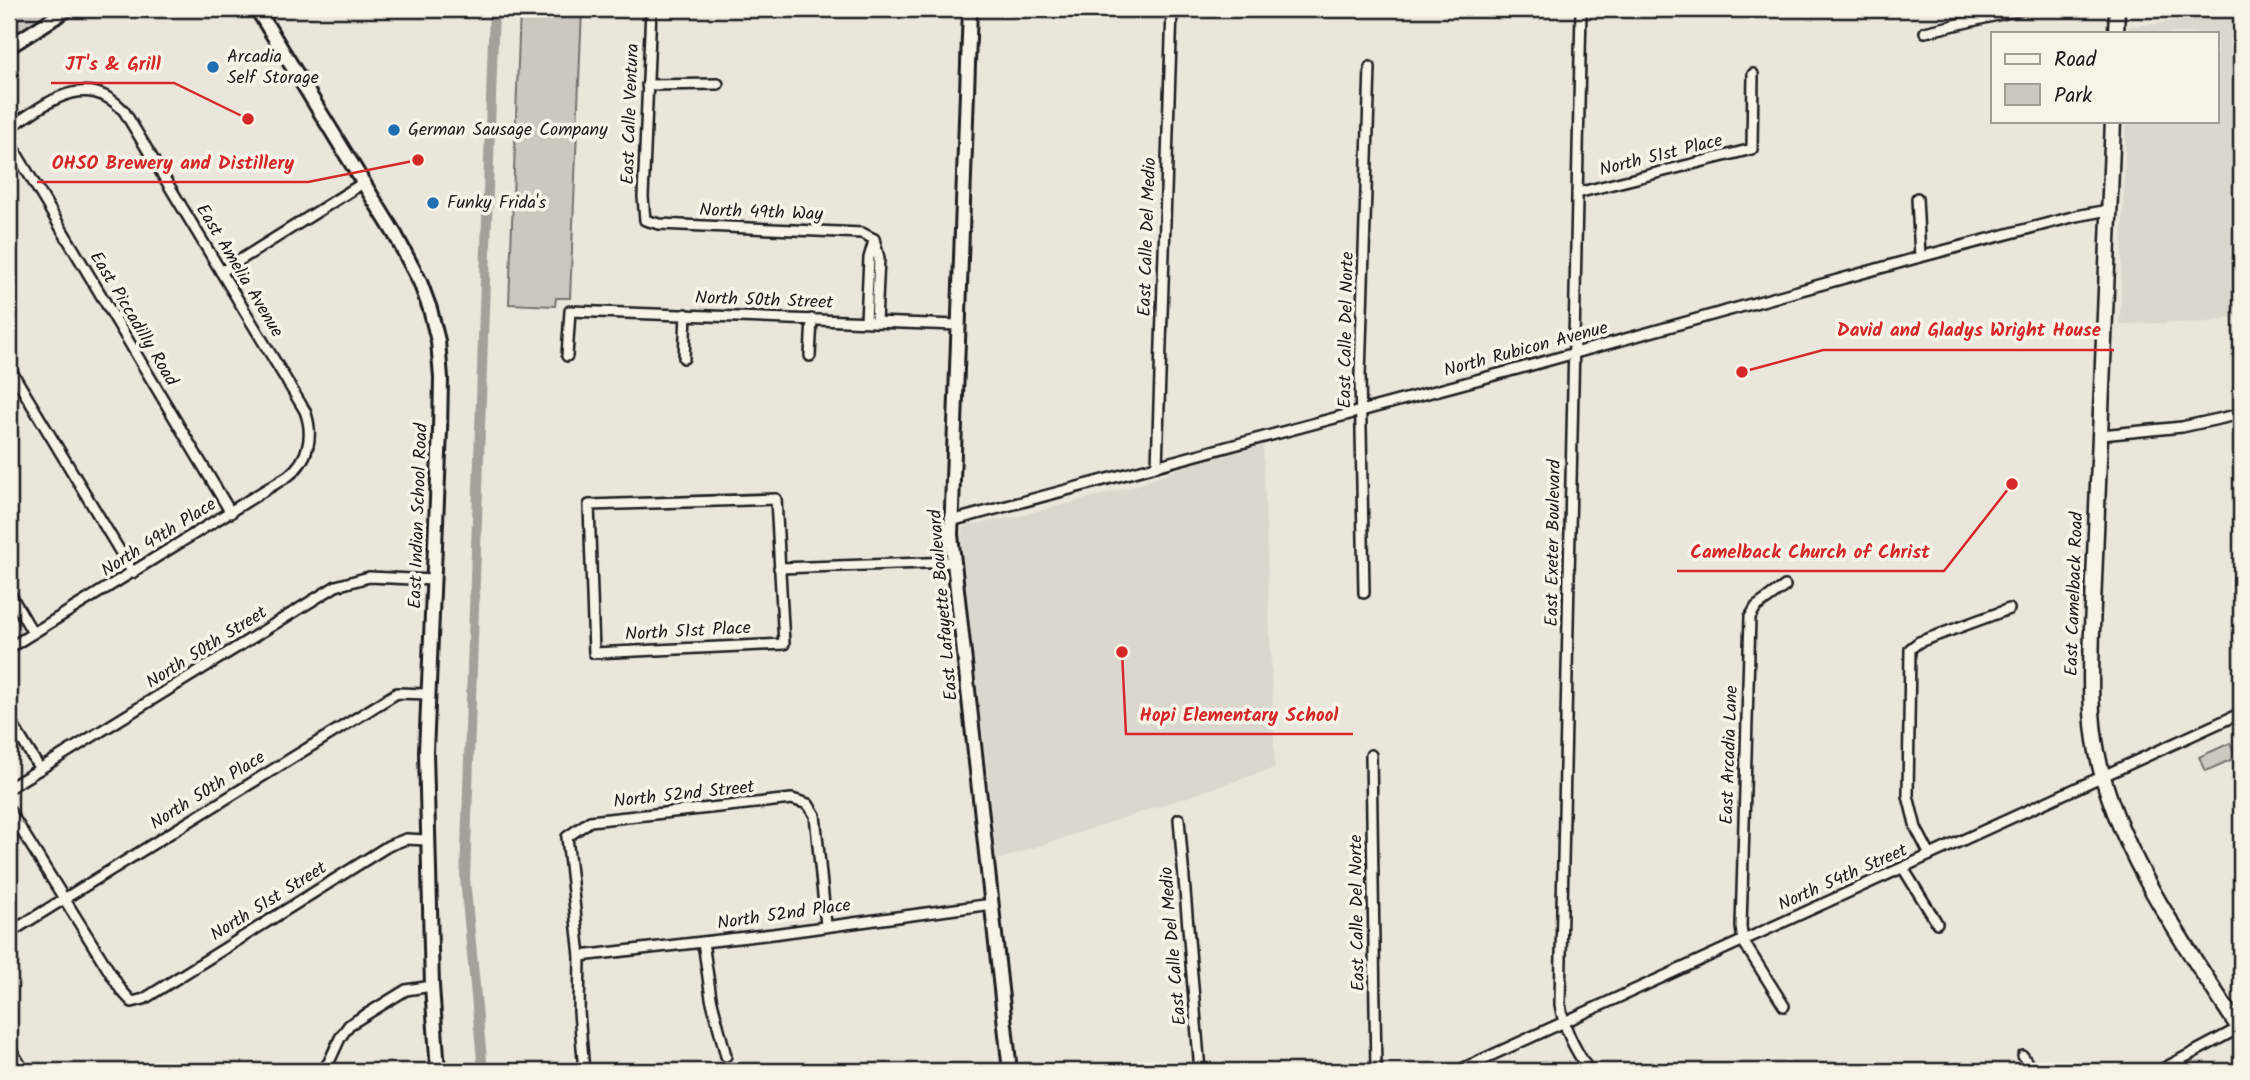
<svg xmlns="http://www.w3.org/2000/svg" width="2250" height="1080" viewBox="0 0 2250 1080" font-family="Kalam,sans-serif">
	<rect width="100%" height="100%" fill="#eae6dc"/>
	<filter id="ink" filterUnits="userSpaceOnUse"><feTurbulence type="fractalNoise" baseFrequency=".0143" numOctaves="2"/><feDisplacementMap in="SourceGraphic" scale="14" xChannelSelector="R" yChannelSelector="G"/><feConvolveMatrix kernelMatrix="1 2 1 2 8 2 1 2 1" color-interpolation-filters="sRGB"/></filter>
	<g filter="url(#ink)">
		<!-- built -->
		<g fill="#dad7ce">
			<path d="M 2220,9 L 2241,9 L 2241,314 L 2210,322 L 2120,324 L 2126,121 L 2217,121 L 2217,33 L 2128,33 L 2129,26 L 2159,24 Z"/>
			<path d="M 1263,445 L 1275,768 L 997,860 L 961,536 L 963,528 L 971,525 L 1016,517 L 1132,487 L 1186,466 Z"/>
		</g>
		<!-- green -->
		<g fill="#ccc8c0" stroke="#74726e" stroke-width="2">
			<path d="M 23,9 L 58,9 L 9,39 L 9,18 Z"/>
			<path d="M 520,9 L 582,9 L 570,298 L 556,298 L 555,306 L 509,304 Z"/>
			<path d="M 2230,743 L 2237,757 L 2206,771 L 2199,757 Z"/>
		</g>
		<g fill="none" stroke-linecap="round" stroke-linejoin="round">
			<!-- canal -->
			<path stroke="#a3a19a" stroke-width="10" d="M 483,1071 L 465,879 L 494,9"/>
			<defs>
				<g id="street">
					<path d="M 651,9 L 643,197 L 645,220 L 659,224 L 862,233 L 874,239"/>
					<path d="M 1581,9 L 1560,1004 C 1564,1030 1575,1049 1589,1071"/>
					<path d="M 1925,32 L 2023,9"/>
					<path d="M 647,85 L 718,84"/>
					<path d="M 9,128 C 46,104 86,69 124,111 L 305,411 C 314,435 309,460 288,476 L 9,648"/>
					<path d="M 9,141 L 231,513"/>
					<path d="M 1577,193 L 1752,149 L 1753,74"/>
					<path d="M 1917,198 L 1920,257"/>
					<path d="M 874,239 L 879,258 L 876,322"/>
					<path d="M 221,272 L 363,183"/>
					<path d="M 866,321 L 869,258 L 874,241"/>
					<path d="M 567,356 L 570,311 L 958,325"/>
					<path d="M 810,356 L 812,319"/>
					<path d="M 684,358 L 686,314"/>
					<path d="M 9,367 L 133,573"/>
					<path d="M 2101,435 L 2182,427 L 2241,414"/>
					<path d="M 1157,466 L 1172,9"/>
					<path d="M 776,499 L 784,644 L 594,653 L 589,505 Z"/>
					<path d="M 951,521 L 1521,368 L 1920,257 L 2076,216 L 2109,210"/>
					<path d="M 779,568 L 954,562"/>
					<path d="M 9,592 L 33,633"/>
					<path d="M 1364,593 L 1360,375 L 1370,67"/>
					<path d="M 9,719 L 40,769"/>
					<path d="M 1371,755 L 1376,1071"/>
					<path d="M 9,788 L 336,586 L 369,577 L 434,580"/>
					<path d="M 9,810 L 121,990 L 132,1002 L 144,999 L 388,846 L 406,839 L 427,840"/>
					<path d="M 1179,819 L 1200,1071"/>
					<path d="M 1930,855 L 1916,828 L 1908,796 L 1910,649 L 1919,642 L 2009,609"/>
					<path d="M 1903,868 L 1937,923"/>
					<path d="M 9,933 L 397,693 L 428,694"/>
					<path d="M 703,942 L 711,998 L 726,1056"/>
					<path d="M 580,956 L 773,934 L 992,904"/>
					<path d="M 1784,1006 L 1743,941 L 1741,927 L 1750,617 L 1756,607 L 1785,586"/>
					<path d="M 9,1046 L 24,1071"/>
					<path d="M 2023,1056 L 2032,1071"/>
					<path d="M 322,1071 L 329,1062 L 340,1038 L 349,1025 L 406,990 L 432,986"/>
					<path d="M 584,1071 L 579,1012 L 580,956 L 567,837 L 590,821 L 792,799 L 808,804 L 815,815 L 826,925"/>
					<path d="M 1457,1071 L 2241,713"/>
					<path d="M 2159,1071 L 2239,1028"/>
				</g>
				<g id="secondary">
					<path d="M 257,9 L 396,236 L 420,282 L 430,309 L 438,341 L 441,378 L 440,431 L 426,752 L 432,986 L 438,1071"/>
					<path d="M 970,9 L 951,535 L 1010,1071"/>
					<path d="M 9,47 L 68,9"/>
				</g>
				<g id="primary">
					<path d="M 2116,33 L 2117,9"/>
					<path d="M 2113,121 L 2092,629 C 2091,670 2089,711 2097,752 C 2116,850 2187,948 2241,1031"/>
				</g>
			</defs>
			<!-- street casing -->
			<use href="#street" stroke="#1c1c1c" stroke-width="14"/>
			<!-- secondary casing -->
			<use href="#secondary" stroke="#1c1c1c" stroke-width="18"/>
			<!-- primary casing -->
			<use href="#primary" stroke="#1c1c1c" stroke-width="19"/>
			<!-- street -->
			<use href="#street" stroke="#f7f3e8" stroke-width="9"/>
			<!-- secondary -->
			<use href="#secondary" stroke="#f7f3e8" stroke-width="12"/>
			<!-- primary -->
			<use href="#primary" stroke="#f7f3e8" stroke-width="14"/>
		</g>
	</g>
	<!-- markers -->
	<g fill="#1f6fb2" stroke="#f7f3e8" stroke-width="2.5">
		<circle cx="213" cy="67" r="7"/>
		<circle cx="394" cy="130" r="7"/>
		<circle cx="433" cy="203" r="7"/>
	</g>
	<g text-anchor="middle" dominant-baseline="central" stroke-width="7" stroke-linejoin="round" paint-order="stroke">
		<!-- poi labels -->
		<g font-size="18" fill="#1c1c1c" stroke="#f7f3e8" text-anchor="start">
			<text x="227" y="57">Arcadia<tspan x="227" dy="21">Self Storage</tspan></text>
			<text x="408" y="130">German Sausage Company</text>
			<text x="447" y="203">Funky Frida's</text>
		</g>
		<!-- street labels -->
		<g font-size="18" fill="#1c1c1c" stroke="#f7f3e8">
			<text transform="translate(631 114) rotate(-88)">East Calle Ventura</text>
			<text transform="translate(1661 156) rotate(-14)">North 51st Place</text>
			<text transform="translate(761 213) rotate(2)">North 49th Way</text>
			<text transform="translate(1148 237) rotate(-88)">East Calle Del Medio</text>
			<text transform="translate(239 271) rotate(59)">East Amelia Avenue</text>
			<text transform="translate(764 301) rotate(2)">North 50th Street</text>
			<text transform="translate(133 319) rotate(59)">East Piccadilly Road</text>
			<text transform="translate(1347 330) rotate(-89)">East Calle Del Norte</text>
			<text transform="translate(1526 350) rotate(-15)">North Rubicon Avenue</text>
			<text transform="translate(419 516) rotate(-88)">East Indian School Road</text>
			<text transform="translate(159 538) rotate(-32)">North 49th Place</text>
			<text transform="translate(1554 543) rotate(-89)">East Exeter Boulevard</text>
			<text transform="translate(2075 594) rotate(-88)">East Camelback Road</text>
			<text transform="translate(944 605) rotate(-95)">East Lafayette Boulevard</text>
			<text transform="translate(688 632) rotate(-3)">North 51st Place</text>
			<text transform="translate(207 648) rotate(-32)">North 50th Street</text>
			<text transform="translate(1730 755) rotate(-88)">East Arcadia Lane</text>
			<text transform="translate(208 791) rotate(-32)">North 50th Place</text>
			<text transform="translate(684 795) rotate(-6)">North 52nd Street</text>
			<text transform="translate(1843 878) rotate(-24)">North 54th Street</text>
			<text transform="translate(269 902) rotate(-32)">North 51st Street</text>
			<text transform="translate(1358 913) rotate(-91)">East Calle Del Norte</text>
			<text transform="translate(784 915) rotate(-8)">North 52nd Place</text>
			<text transform="translate(1174 946) rotate(-95)">East Calle Del Medio</text>
		</g>
	</g>
	<!-- callouts -->
	<path fill="none" stroke="#d62828" stroke-width="2.5" d="M248 119L174 83H51M418 160L308 182H37M1742 372L1823 350H2114M2012 484L1944 571H1677M1122 652L1126 734H1353"/>
	<g fill="#d62828" stroke="#f7f3e8" stroke-width="2.5">
		<circle cx="248" cy="119" r="7"/>
		<circle cx="418" cy="160" r="7"/>
		<circle cx="1742" cy="372" r="7"/>
		<circle cx="2012" cy="484" r="7"/>
		<circle cx="1122" cy="652" r="7"/>
	</g>
	<g font-size="19" text-anchor="middle" font-weight="bold" fill="#d62828" stroke="#f7f3e8" stroke-width="7" stroke-linejoin="round" paint-order="stroke">
		<text x="113" y="70">JT's &amp; Grill</text>
		<text x="173" y="169">OHSO Brewery and Distillery</text>
		<text x="1969" y="336">David and Gladys Wright House</text>
		<text x="1810" y="558">Camelback Church of Christ</text>
		<text x="1239" y="721">Hopi Elementary School</text>
	</g>
	<!-- margin -->
	<rect width="2250" height="1080" fill="none" stroke="#f7f3e8" stroke-width="35"/>
	<rect x="18" y="18" width="2215" height="1045" fill="none" stroke="#1c1c1c" stroke-width="2.5" filter="url(#ink)"/>
	<!-- legend -->
	<rect x="1991" y="32" width="228" height="91" fill="#f7f3e8" stroke="#9f9d96" stroke-width="2"/>
	<rect x="2005" y="54" width="35" height="10" fill="#f7f3e8" stroke="#9f9d96" stroke-width="2"/>
	<text x="2054" y="66" font-size="21" fill="#1c1c1c">Road</text>
	<rect x="2005" y="84" width="35" height="21" fill="#ccc8c0" stroke="#9f9d96" stroke-width="2"/>
	<text x="2054" y="102" font-size="21" fill="#1c1c1c">Park</text>
</svg>
